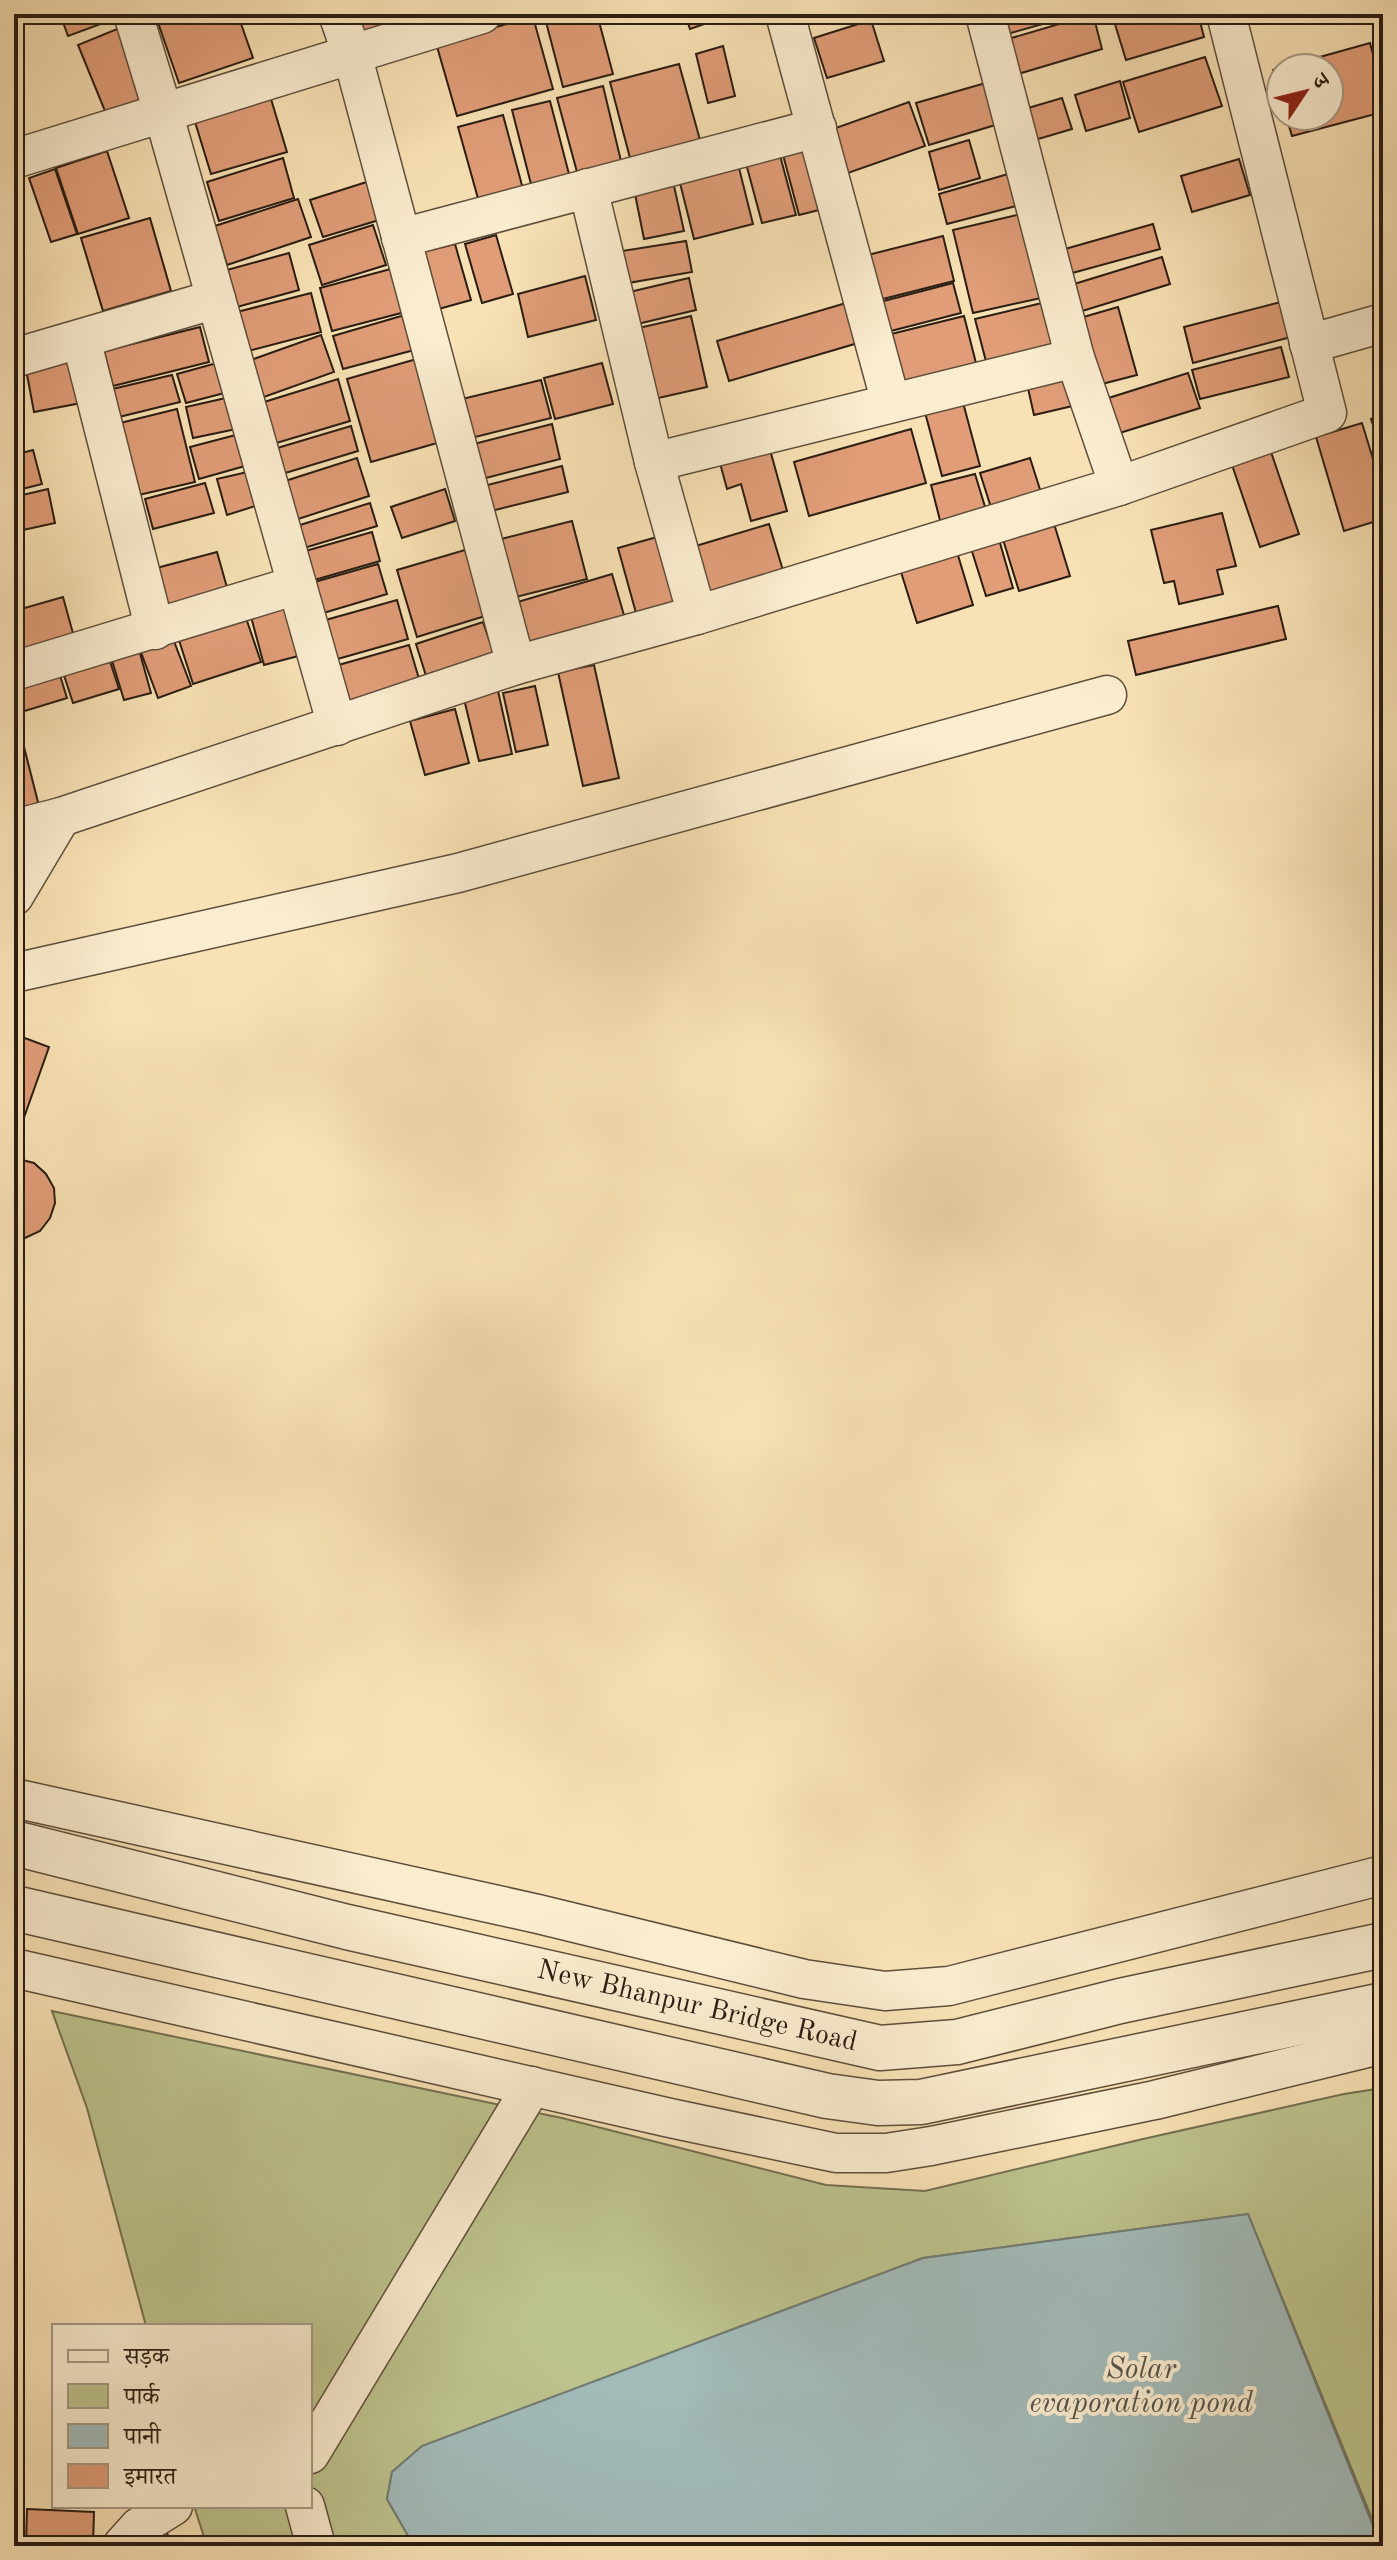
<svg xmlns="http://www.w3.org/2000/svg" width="1397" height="2560" viewBox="0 0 1397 2560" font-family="'Old Standard TT','Noto Serif Devanagari',serif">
	<rect width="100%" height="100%" fill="#f8e2b5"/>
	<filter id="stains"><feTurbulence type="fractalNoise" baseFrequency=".0025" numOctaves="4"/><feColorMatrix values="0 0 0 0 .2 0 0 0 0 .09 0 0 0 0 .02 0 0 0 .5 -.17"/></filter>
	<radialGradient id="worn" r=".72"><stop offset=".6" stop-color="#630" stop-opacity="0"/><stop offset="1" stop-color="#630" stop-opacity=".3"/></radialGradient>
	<!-- green -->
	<path fill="#bdc38d" stroke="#747050" stroke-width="2" d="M 52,2011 L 562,2118 L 826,2185 L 925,2191 L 1143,2139 L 1344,2094 L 1383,2088 L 1383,2546 L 1248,2214 L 923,2258 L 422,2446 L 392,2472 L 387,2499 L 414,2546 L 207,2546 L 194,2506 L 310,2506 L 310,2326 L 146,2326 L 87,2108 Z"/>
	<!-- water -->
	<path fill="#a2bbb9" stroke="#727c77" stroke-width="2" d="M 1248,2214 L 1381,2546 L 414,2546 L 387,2499 L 392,2472 L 422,2446 L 923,2258 Z"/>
	<!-- building -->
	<g fill="#e09d78" stroke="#2a1d13" stroke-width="2">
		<path d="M 60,14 L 119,14 L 120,17 L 68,36 Z"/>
		<path d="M 155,14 L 242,14 L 238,15 L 253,58 L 179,83 Z"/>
		<path d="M 346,14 L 387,14 L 392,29 L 355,40 Z"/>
		<path d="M 562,14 L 597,14 L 613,74 L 563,87 L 545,18 Z"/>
		<path d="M 685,14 L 714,14 L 716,20 L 690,29 Z"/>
		<path d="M 882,14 L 918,14 L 885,23 Z"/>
		<path d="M 993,14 L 1078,14 L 1000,36 Z"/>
		<path d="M 1093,14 L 1102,49 L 1008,77 L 998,42 Z"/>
		<path d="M 1137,14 L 1198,14 L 1204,37 L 1126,60 L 1114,21 Z"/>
		<path d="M 1370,14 L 1383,14 L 1383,47 L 1379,48 Z"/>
		<path d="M 533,17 L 553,89 L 457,116 L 436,43 Z"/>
		<path d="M 871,20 L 884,61 L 827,78 L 814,38 Z"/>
		<path d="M 122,27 L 151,99 L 107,116 L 78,45 Z"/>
		<path d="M 1370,43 L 1383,91 L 1383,112 L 1292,136 L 1286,116 L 1329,116 L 1329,68 L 1281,68 L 1281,97 L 1273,70 Z"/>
		<path d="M 723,46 L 735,96 L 708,103 L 696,54 Z"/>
		<path d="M 1205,57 L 1222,106 L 1139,132 L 1123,82 Z"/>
		<path d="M 679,64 L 700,140 L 630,158 L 610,82 Z"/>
		<path d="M 1120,81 L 1130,118 L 1086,131 L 1075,95 Z"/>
		<path d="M 989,82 L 1002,123 L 929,145 L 916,103 Z"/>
		<path d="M 603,86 L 621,161 L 577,172 L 557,98 Z"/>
		<path d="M 1062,98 L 1072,129 L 1028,142 L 1018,111 Z"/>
		<path d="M 271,99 L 287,152 L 211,174 L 195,122 Z"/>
		<path d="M 550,101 L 570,178 L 532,188 L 512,110 Z"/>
		<path d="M 909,102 L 925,146 L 845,174 L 830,130 Z"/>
		<path d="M 503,115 L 523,189 L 479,202 L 458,127 Z"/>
		<path d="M 969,140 L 980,178 L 939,190 L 929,152 Z"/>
		<path d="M 811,144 L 827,208 L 799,215 L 782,151 Z"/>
		<path d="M 778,148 L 796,215 L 762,223 L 744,156 Z"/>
		<path d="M 107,151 L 129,218 L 78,234 L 56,168 Z"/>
		<path d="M 283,158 L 294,198 L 219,221 L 207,182 Z"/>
		<path d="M 1239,159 L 1250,195 L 1192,212 L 1181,176 Z"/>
		<path d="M 739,168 L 753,224 L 694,239 L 680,183 Z"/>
		<path d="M 55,169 L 77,234 L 51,242 L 29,178 Z"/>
		<path d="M 1008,174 L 1016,206 L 947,224 L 939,194 Z"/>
		<path d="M 376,179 L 389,217 L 323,237 L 310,200 Z"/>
		<path d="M 674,186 L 684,231 L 644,239 L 635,194 Z"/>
		<path d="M 298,199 L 311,237 L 227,265 L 215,226 Z"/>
		<path d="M 1021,214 L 1041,298 L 973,313 L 953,230 Z"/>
		<path d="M 150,218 L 171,291 L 103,311 L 81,238 Z"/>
		<path d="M 1153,224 L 1160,249 L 1065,275 L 1058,251 Z"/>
		<path d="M 373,225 L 386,265 L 322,285 L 309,245 Z"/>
		<path d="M 496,235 L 513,294 L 482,303 L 465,244 Z"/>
		<path d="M 943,236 L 954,281 L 875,301 L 864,256 Z"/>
		<path d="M 686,241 L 692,272 L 628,283 L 622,251 Z"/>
		<path d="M 455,244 L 471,300 L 435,310 L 420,252 Z"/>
		<path d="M 289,253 L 299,290 L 237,307 L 227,270 Z"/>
		<path d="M 1162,257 L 1170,284 L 1079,312 L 1071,285 Z"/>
		<path d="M 398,267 L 409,311 L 332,331 L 320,288 Z"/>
		<path d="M 585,276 L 596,320 L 528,337 L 518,294 Z"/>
		<path d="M 689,278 L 696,310 L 629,326 L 621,294 Z"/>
		<path d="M 953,283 L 961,313 L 883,333 L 876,303 Z"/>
		<path d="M 311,293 L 321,332 L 248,351 L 237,312 Z"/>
		<path d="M 1046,302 L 1059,356 L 989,373 L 975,319 Z"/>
		<path d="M 1281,302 L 1291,337 L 1193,363 L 1184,327 Z"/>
		<path d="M 846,303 L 858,343 L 729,381 L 717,341 Z"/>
		<path d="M 1118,307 L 1137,375 L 1098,385 L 1080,318 Z"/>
		<path d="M 408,314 L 418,349 L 343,369 L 333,336 Z"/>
		<path d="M 691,316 L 707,387 L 645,401 L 630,330 Z"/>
		<path d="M 964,316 L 976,363 L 891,385 L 879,337 Z"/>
		<path d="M 200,327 L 209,362 L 113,386 L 104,351 Z"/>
		<path d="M 321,335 L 334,372 L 261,398 L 248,361 Z"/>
		<path d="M 1281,347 L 1289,377 L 1200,399 L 1192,370 Z"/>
		<path d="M 83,357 L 92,401 L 34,412 L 26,369 Z"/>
		<path d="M 420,358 L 444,441 L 371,462 L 347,379 Z"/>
		<path d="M 228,360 L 236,390 L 186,403 L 177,374 Z"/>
		<path d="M 602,363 L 613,404 L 555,419 L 544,378 Z"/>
		<path d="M 1067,365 L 1077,405 L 1034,415 L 1025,375 Z"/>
		<path d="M 1188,373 L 1200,408 L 1110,436 L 1099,401 Z"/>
		<path d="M 14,375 L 24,420 L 14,423 Z"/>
		<path d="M 172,375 L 180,402 L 115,418 L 108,390 Z"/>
		<path d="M 338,379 L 350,421 L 273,444 L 261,403 Z"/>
		<path d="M 541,380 L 551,418 L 467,439 L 458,400 Z"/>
		<path d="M 239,395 L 246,427 L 193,438 L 186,407 Z"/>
		<path d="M 961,395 L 980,466 L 942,476 L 923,405 Z"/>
		<path d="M 177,409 L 195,482 L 130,497 L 112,425 Z"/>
		<path d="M 1383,415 L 1383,456 L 1371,419 Z"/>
		<path d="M 1362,423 L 1383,492 L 1383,519 L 1344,531 L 1316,437 Z"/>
		<path d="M 552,424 L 560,459 L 478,480 L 470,445 Z"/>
		<path d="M 351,426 L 358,451 L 282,474 L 274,449 Z"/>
		<path d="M 911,429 L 926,483 L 809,516 L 794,462 Z"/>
		<path d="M 251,431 L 259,462 L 199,479 L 190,447 Z"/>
		<path d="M 767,439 L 787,511 L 751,521 L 741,484 L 727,489 L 717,452 Z"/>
		<path d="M 33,450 L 42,484 L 14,491 L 14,455 Z"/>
		<path d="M 1271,452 L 1299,534 L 1260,547 L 1232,465 Z"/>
		<path d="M 357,458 L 369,496 L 295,520 L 282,482 Z"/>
		<path d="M 1030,458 L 1044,502 L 994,517 L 980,473 Z"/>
		<path d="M 562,466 L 568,492 L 487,512 L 480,487 Z"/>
		<path d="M 260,469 L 268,502 L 227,515 L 217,479 Z"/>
		<path d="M 975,474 L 990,523 L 944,536 L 931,485 Z"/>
		<path d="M 205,483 L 214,513 L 153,529 L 145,499 Z"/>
		<path d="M 48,489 L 55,523 L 14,532 L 14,497 Z"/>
		<path d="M 445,489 L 455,521 L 402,538 L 391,507 Z"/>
		<path d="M 370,503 L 377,526 L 304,548 L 297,526 Z"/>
		<path d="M 1222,513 L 1236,566 L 1217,570 L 1223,594 L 1179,604 L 1174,581 L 1164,583 L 1151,530 Z"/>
		<path d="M 1052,517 L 1070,576 L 1019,591 L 1001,533 Z"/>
		<path d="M 572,521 L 587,579 L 508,599 L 493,541 Z"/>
		<path d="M 769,524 L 785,577 L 705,600 L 689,548 Z"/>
		<path d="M 372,532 L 380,561 L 311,581 L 302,552 Z"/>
		<path d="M 998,536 L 1013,588 L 986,596 L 970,545 Z"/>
		<path d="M 657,537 L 675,602 L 636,613 L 618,548 Z"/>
		<path d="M 465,550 L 485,616 L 417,637 L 397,570 Z"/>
		<path d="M 217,552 L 228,591 L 160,609 L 149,570 Z"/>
		<path d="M 957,552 L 973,605 L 917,623 L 900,569 Z"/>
		<path d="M 378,564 L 387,594 L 320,614 L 311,583 Z"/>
		<path d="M 612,574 L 626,622 L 525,652 L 511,604 Z"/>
		<path d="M 63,597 L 74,637 L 14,652 L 14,611 Z"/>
		<path d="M 397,600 L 408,639 L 334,660 L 322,621 Z"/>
		<path d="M 292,602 L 306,654 L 264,665 L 250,613 Z"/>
		<path d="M 1278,606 L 1286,639 L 1136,675 L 1128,641 Z"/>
		<path d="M 244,612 L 261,662 L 193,684 L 177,634 Z"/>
		<path d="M 483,622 L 496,660 L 428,682 L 416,644 Z"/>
		<path d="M 172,636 L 191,686 L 158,698 L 139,647 Z"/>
		<path d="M 409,645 L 422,689 L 347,710 L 335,666 Z"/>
		<path d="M 138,646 L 151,693 L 124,700 L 110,654 Z"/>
		<path d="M 107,652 L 119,689 L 73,703 L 61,666 Z"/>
		<path d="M 594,665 L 619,778 L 583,786 L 558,672 Z"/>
		<path d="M 58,669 L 67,698 L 18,713 L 14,701 L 14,682 Z"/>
		<path d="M 535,686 L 548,745 L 516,752 L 503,693 Z"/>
		<path d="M 498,691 L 512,754 L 479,761 L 464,699 Z"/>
		<path d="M 455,709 L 469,763 L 425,775 L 410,721 Z"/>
		<path d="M 23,743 L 40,810 L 14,817 L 14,745 Z"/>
		<path d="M 14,1034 L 49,1047 L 21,1126 L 14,1123 Z"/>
		<path d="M 14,1158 L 34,1163 L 46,1174 L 54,1188 L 55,1203 L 50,1218 L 40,1231 L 25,1238 L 14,1239 Z"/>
		<path d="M 27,2509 L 94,2512 L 93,2546 L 26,2546 Z"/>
		<path d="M 164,2528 L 174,2546 L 132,2546 Z"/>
	</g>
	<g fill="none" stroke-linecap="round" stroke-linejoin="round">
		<defs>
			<g id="minor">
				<path d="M 133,14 L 163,112 L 337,726"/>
				<path d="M 338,14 L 352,54 L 516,665"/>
				<path d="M 785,14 L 891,403"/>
				<path d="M 985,14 L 1075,358 L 1119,486"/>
				<path d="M 14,159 L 482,14"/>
				<path d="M 588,188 L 654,462 L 697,615"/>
				<path d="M 401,238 L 817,128"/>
				<path d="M 81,339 L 155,630"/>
				<path d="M 1309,344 L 1383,323"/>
				<path d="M 14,358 L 216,299"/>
				<path d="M 654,462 L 1075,358"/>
				<path d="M 14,671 L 297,585"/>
				<path d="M 14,829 L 61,817 L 516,665 L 697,615 L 1119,486 L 1327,413 L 1226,14"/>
				<path d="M 14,896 L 61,817"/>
				<path d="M 14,973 L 458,873 L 1107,695"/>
				<path d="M 14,1798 L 538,1914 L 804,1979 L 885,1991 L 949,1986 L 1383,1875"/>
				<path d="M 14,1968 L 670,2118 L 836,2153 L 886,2153 L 931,2146 L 1155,2100 L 1383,2044"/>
				<path d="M 310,2454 L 532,2086"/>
				<path d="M 305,2506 L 316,2546"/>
				<path d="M 122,2546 L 139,2527 L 173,2506"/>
			</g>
			<g id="tertiary">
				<path d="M 14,1843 L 347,1927 L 880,2048 L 957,2042 L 1120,2001 L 1383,1945"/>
				<path d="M 14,1908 L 827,2096 L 878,2103 L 921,2102 L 1383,2005"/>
			</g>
		</defs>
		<!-- minor casing -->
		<use href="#minor" stroke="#5e4e3c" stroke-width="41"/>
		<!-- tertiary casing -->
		<use href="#tertiary" stroke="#5e4e3c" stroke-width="47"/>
		<!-- minor -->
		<use href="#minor" stroke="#faeccf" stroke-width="38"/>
		<!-- tertiary -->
		<use href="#tertiary" stroke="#faeccf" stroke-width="44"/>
	</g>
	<g text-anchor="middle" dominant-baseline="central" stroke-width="8" stroke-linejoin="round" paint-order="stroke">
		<!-- street labels -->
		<g font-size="28" fill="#2a1d13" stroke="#faeccf">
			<text transform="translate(697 2007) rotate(13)">New Bhanpur Bridge Road</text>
		</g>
		<!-- water labels -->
		<g font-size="30" font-style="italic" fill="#54544d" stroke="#faeccf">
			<text x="1141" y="2370">Solar<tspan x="1141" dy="34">evaporation pond</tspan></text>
		</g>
	</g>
	<!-- margin -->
	<rect width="1397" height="2560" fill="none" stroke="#f8e2b5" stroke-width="48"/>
	<rect x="16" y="16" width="1365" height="2528" fill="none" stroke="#2a1d13" stroke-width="4"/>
	<rect x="24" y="24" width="1349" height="2512" fill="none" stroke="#2a1d13" stroke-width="2"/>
	<!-- legend -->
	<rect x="52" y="2324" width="260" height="184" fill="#faeccf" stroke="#a79984" stroke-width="2"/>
	<rect x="68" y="2350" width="40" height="12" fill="#faeccf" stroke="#a79984" stroke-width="2"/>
	<text x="124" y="2364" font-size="24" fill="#2a1d13">सड़क</text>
	<rect x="68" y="2384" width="40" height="24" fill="#bdc38d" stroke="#a79984" stroke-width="2"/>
	<text x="124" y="2404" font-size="24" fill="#2a1d13">पार्क</text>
	<rect x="68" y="2424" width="40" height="24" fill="#a2bbb9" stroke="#a79984" stroke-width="2"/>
	<text x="124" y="2444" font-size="24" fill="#2a1d13">पानी</text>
	<rect x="68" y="2464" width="40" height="24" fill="#e09d78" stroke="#a79984" stroke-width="2"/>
	<text x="124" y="2484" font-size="24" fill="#2a1d13">इमारत</text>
	<!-- north arrow -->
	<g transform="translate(1305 92) rotate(55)"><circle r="38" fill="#faeccf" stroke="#a79984" stroke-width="2"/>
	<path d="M0-6L14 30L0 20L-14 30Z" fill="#8f2418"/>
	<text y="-12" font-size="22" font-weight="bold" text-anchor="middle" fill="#2a1d13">उ</text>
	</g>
	<rect width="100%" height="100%" filter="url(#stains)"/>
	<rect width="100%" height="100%" fill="url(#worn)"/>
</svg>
